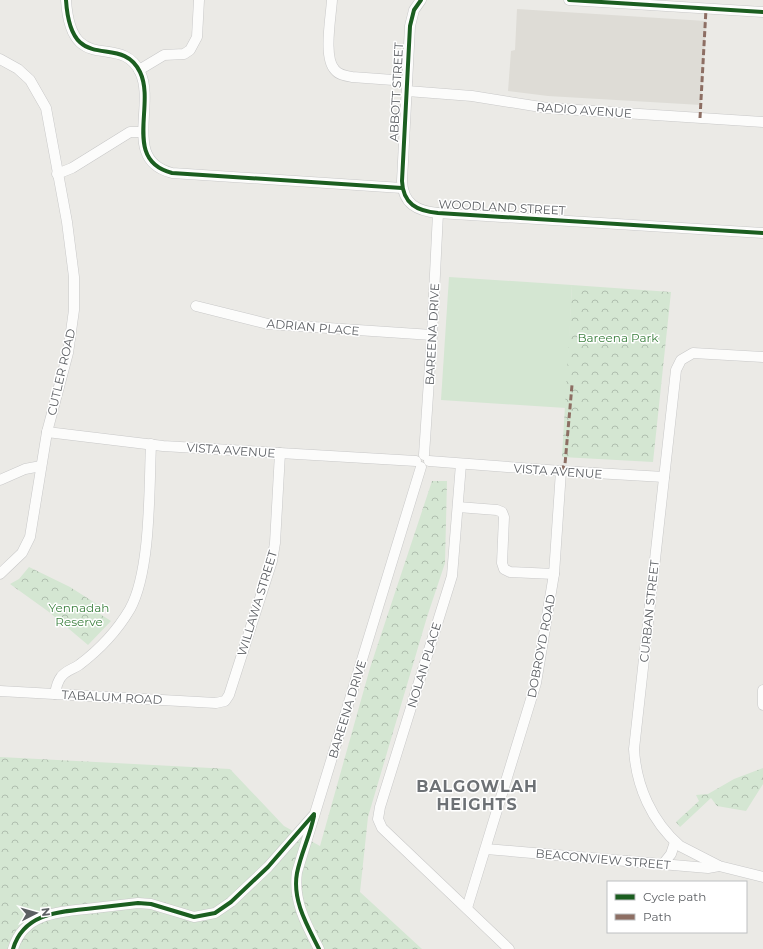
<svg xmlns="http://www.w3.org/2000/svg" width="763" height="949" viewBox="0 0 763 949" font-family="Montserrat,sans-serif">
	<defs>
		<pattern id="forest-crowns" width="20" height="18" patternUnits="userSpaceOnUse"><rect width="20" height="18" fill="#d4e6d2"/><path d="M2 6a3 3 0 1 1 6 0M12 15a3 3 0 1 1 6 0" fill="none" stroke="#afbeae"/></pattern>
	</defs>
	<rect width="100%" height="100%" fill="#ebeae6"/>
	<!-- education -->
	<path fill="#dedcd6" d="M 517,9 L 706,21 L 701,105 L 548,96 L 508,91 L 511,51 L 515,50 Z"/>
	<!-- grass -->
	<path fill="#d4e6d2" d="M 449,277 L 572,285 L 566,408 L 441,400 Z"/>
	<!-- forest -->
	<g fill="url(#forest-crowns)">
		<path d="M 572,285 L 671,292 L 653,462 L 562,457 Z"/>
		<path d="M 432,481 L 447,481 L 445,563 L 427,617 L 368,817 L 360,892 L 422,949 L 0,949 L 0,757 L 230,769 L 284,826 L 320,846 L 370,668 Z"/>
		<path d="M 29,567 L 70,587 L 103,608 L 100,614 L 111,621 L 88,645 L 49,612 L 10,584 L 19,579 Z"/>
		<path d="M 763,768 L 763,784 L 746,811 L 717,806 L 711,798 L 680,827 L 676,822 L 699,801 L 696,795 L 708,794 L 734,779 Z"/>
	</g>
	<g fill="none" stroke-linecap="round" stroke-linejoin="round">
		<defs>
			<g id="minor">
				<path d="M 66,0 C 71,79 120,31 140,72 C 156,105 122,160 172,173 L 402,188"/>
				<path d="M 332,0 C 331,17 323,58 335,70 C 339,75 346,76 352,77 L 407,81"/>
				<path d="M 421,0 L 414,10 L 410,26 L 402,181 C 403,204 417,211 438,213 L 763,233"/>
				<path d="M 569,0 L 763,12"/>
				<path d="M 0,59 L 18,69 L 30,80 L 46,108 L 67,222 L 74,277 L 74,310 L 68,353 L 47,432 L 30,537 L 22,553 L 0,574"/>
				<path d="M 139,70 L 164,55 L 184,54 L 190,50 L 197,37 L 199,0"/>
				<path d="M 407,91 L 472,96 L 547,108 L 763,122"/>
				<path d="M 57,174 L 72,168 L 130,132 L 143,132"/>
				<path d="M 196,306 L 268,324 L 432,335"/>
				<path d="M 763,357 L 693,353 L 681,360 L 676,370 L 634,749 C 636,786 652,822 680,846 L 719,866 L 763,877"/>
				<path d="M 47,432 L 163,446 L 416,461"/>
				<path d="M 424,455 L 432,335 L 438,213"/>
				<path d="M 429,461 L 561,471 L 664,477"/>
				<path d="M 461,464 L 452,576 L 380,807 L 378,819 L 382,828 L 509,949"/>
				<path d="M 0,480 L 25,469 L 41,466"/>
				<path d="M 458,507 L 497,510 L 502,512 L 504,517 L 502,563 L 504,569 L 510,572 L 554,574"/>
				<path d="M 763,690 L 763,705"/>
				<path d="M 0,691 L 216,703 L 225,701 L 229,695 L 272,561 L 275,543 L 280,453"/>
				<path d="M 55,694 C 56,688 57,682 61,677 C 65,671 73,669 79,665 C 99,650 117,631 130,609 C 151,571 149,489 151,444"/>
				<path d="M 486,849 L 708,868 L 719,866"/>
				<path d="M 663,864 L 671,854 L 675,842"/>
				<path d="M 467,908 L 536,683 L 554,574 L 561,471"/>
				<path d="M 13,949 C 23,915 55,912 86,909 C 103,907 120,905 138,903 L 151,904 L 194,917 L 215,913 L 231,902 L 268,867 L 313,816"/>
				<path d="M 319,949 C 306,924 293,901 297,872 L 421,467"/>
			</g>
		</defs>
		<!-- minor casing -->
		<use href="#minor" stroke="#c8c8c8" stroke-width="11"/>
		<!-- minor -->
		<use href="#minor" stroke="#fcfcfb" stroke-width="10"/>
		<!-- quiet -->
		<g stroke="#8d6e63" stroke-width="3" stroke-dasharray="6 3" stroke-linecap="butt">
			<path d="M 700,118 L 706,9"/>
			<path d="M 561,471 L 565,464 L 572,385"/>
		</g>
		<defs>
			<g id="cycleway">
				<path d="M 66,0 C 71,79 120,31 140,72 C 156,105 122,160 172,173 L 402,188"/>
				<path d="M 421,0 L 414,10 L 410,26 L 402,181 C 403,204 417,211 438,213 L 763,233"/>
				<path d="M 569,0 L 763,12"/>
				<path d="M 314,816 C 310,836 301,853 297,873 C 292,900 307,925 319,949"/>
				<path d="M 13,949 C 23,915 55,912 86,909 C 103,907 120,905 138,903 L 151,904 L 194,917 L 215,913 L 231,902 L 268,867 L 314,814"/>
			</g>
		</defs>
		<!-- cycleway casing -->
		<use href="#cycleway" stroke="#fff" stroke-width="6"/>
		<!-- cycleway -->
		<use href="#cycleway" stroke="#1b5e20" stroke-width="4"/>
	</g>
	<g text-anchor="middle" dominant-baseline="central" stroke-width="3" stroke-linejoin="round" paint-order="stroke">
		<!-- street labels -->
		<g font-size="12" fill="#5c5f63" stroke="#fff">
			<text transform="translate(396 92) rotate(-87)">ABBOTT STREET</text>
			<text transform="translate(584 110) rotate(4)">RADIO AVENUE</text>
			<text transform="translate(502 207) rotate(3)">WOODLAND STREET</text>
			<text transform="translate(313 327) rotate(5)">ADRIAN PLACE</text>
			<text transform="translate(432 334) rotate(-87)">BAREENA DRIVE</text>
			<text transform="translate(61 372) rotate(-77)">CUTLER ROAD</text>
			<text transform="translate(231 450) rotate(4)">VISTA AVENUE</text>
			<text transform="translate(558 471) rotate(4)">VISTA AVENUE</text>
			<text transform="translate(257 603) rotate(-73)">WILLAWA STREET</text>
			<text transform="translate(649 611) rotate(-84)">CURBAN STREET</text>
			<text transform="translate(541 646) rotate(-79)">DOBROYD ROAD</text>
			<text transform="translate(424 665) rotate(-73)">NOLAN PLACE</text>
			<text transform="translate(112 697) rotate(3)">TABALUM ROAD</text>
			<text transform="translate(347 709) rotate(-73)">BAREENA DRIVE</text>
			<text transform="translate(603 859) rotate(5)">BEACONVIEW STREET</text>
		</g>
		<!-- park labels -->
		<g font-size="12" fill="#3c813f" stroke="#fff">
			<text x="618" y="337">Bareena Park</text>
			<text x="79" y="607">Yennadah<tspan x="79" dy="14">Reserve</tspan></text>
		</g>
		<!-- district labels -->
		<g font-size="16" font-weight="bold" letter-spacing="1" fill="#6d7175" stroke="#fff">
			<text x="477" y="786">BALGOWLAH<tspan x="477" dy="18">HEIGHTS</tspan></text>
		</g>
	</g>
	<!-- legend -->
	<rect x="607" y="881" width="140" height="52" fill="#ffffff" stroke="#bebfc1"/>
	<rect x="615" y="894" width="20" height="6" fill="#1b5e20" stroke="#bebfc1"/>
	<text x="643" y="901" font-size="12" fill="#5c5f63">Cycle path</text>
	<rect x="615" y="914" width="20" height="6" fill="#8d6e63" stroke="#bebfc1"/>
	<text x="643" y="921" font-size="12" fill="#5c5f63">Path</text>
	<!-- north arrow -->
	<g transform="translate(36 913) rotate(84)" stroke="#ffffff" stroke-width="3" paint-order="stroke">
	<path d="M0-3L7 15L0 10L-7 15Z" fill="#5c5f63"/>
	<text y="-6" font-size="11" font-weight="bold" text-anchor="middle" fill="#5c5f63">N</text>
	</g>
</svg>
